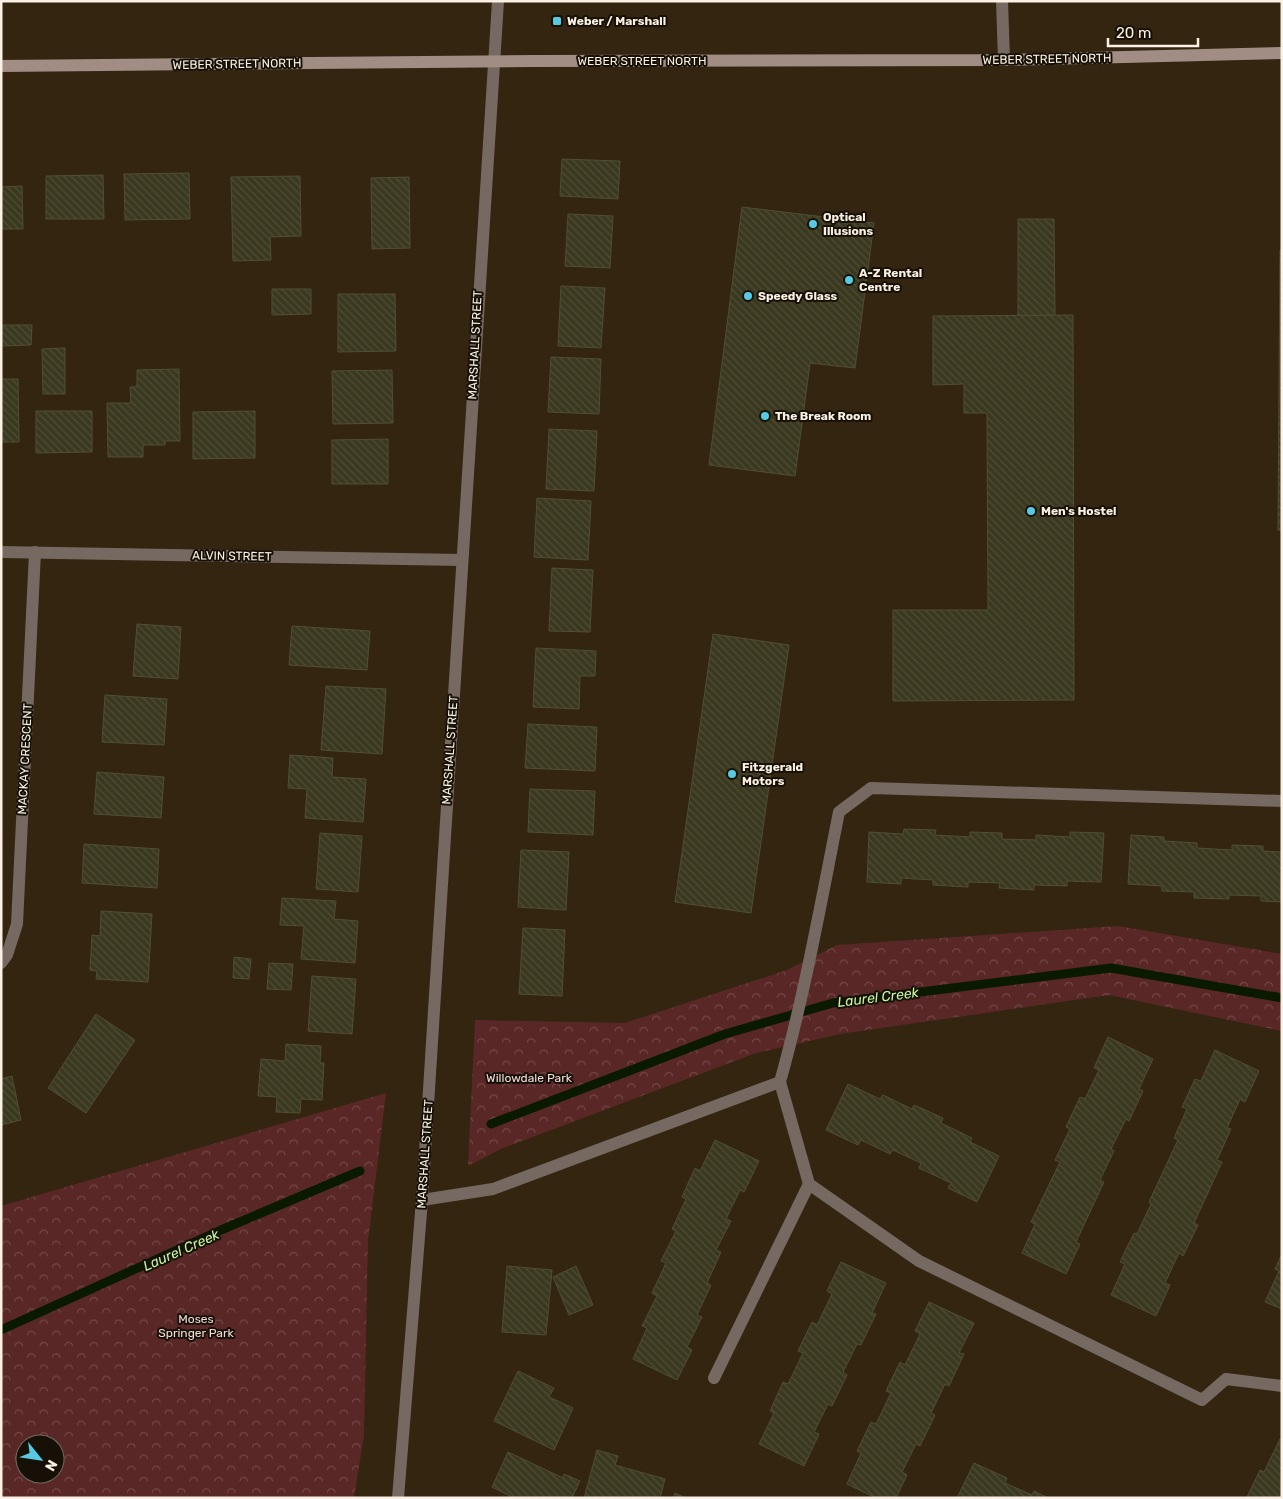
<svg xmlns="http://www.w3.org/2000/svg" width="1283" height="1499" font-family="Rubik,sans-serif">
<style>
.park{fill:url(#park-crowns);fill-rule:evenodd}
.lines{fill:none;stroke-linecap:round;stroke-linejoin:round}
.stream{stroke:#0a1a00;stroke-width:9}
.building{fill:url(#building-back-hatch);stroke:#504e34}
.service{stroke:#756962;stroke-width:12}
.minor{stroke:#756962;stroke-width:12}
.secondary{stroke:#a18d83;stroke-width:12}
.poi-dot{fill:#58c9e3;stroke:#161006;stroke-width:2}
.labels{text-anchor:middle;stroke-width:4;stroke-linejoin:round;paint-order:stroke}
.poi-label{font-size:12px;font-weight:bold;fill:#faf1e4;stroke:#161006;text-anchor:start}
.street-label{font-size:12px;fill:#faf1e4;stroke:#161006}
.park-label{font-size:12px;fill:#f2dbda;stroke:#161006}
.water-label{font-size:14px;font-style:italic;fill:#c3f69e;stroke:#161006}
</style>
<defs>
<pattern id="park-crowns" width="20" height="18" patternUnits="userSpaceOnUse" patternTransform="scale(1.25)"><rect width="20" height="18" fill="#5a2727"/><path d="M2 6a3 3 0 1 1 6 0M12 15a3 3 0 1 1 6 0" fill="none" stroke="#734746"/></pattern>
<pattern id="building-back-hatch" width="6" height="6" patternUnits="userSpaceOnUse" patternTransform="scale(1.25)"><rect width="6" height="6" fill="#3a381f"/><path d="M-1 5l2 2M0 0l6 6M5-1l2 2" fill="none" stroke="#4e4c35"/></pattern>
</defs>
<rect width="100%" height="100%" fill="#33250f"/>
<!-- park -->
<g class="park">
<path d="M 1118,926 L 1282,954 L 1282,1031 L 1109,995 L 840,1034 L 756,1053 L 501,1149 L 468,1166 L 475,1020 L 625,1023 L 787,970 L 837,945 Z"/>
<path d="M 386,1093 L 368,1241 L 364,1435 L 354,1498 L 1,1498 L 1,1206 ZM 25,1444 L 55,1444 L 55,1474 L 25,1474 Z"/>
</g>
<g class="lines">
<!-- stream -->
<g class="stream">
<path d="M 491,1124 L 725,1034 L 833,1003 L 1111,968 L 1282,998"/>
<path d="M 1,1330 L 221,1230 L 360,1171"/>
</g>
</g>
<!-- building -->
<g class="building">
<path d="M 562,159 L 620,161 L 618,199 L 560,196 Z"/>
<path d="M 189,173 L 190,219 L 125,220 L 124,174 Z"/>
<path d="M 103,175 L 104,219 L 46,219 L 46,176 Z"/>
<path d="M 300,176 L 301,236 L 270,237 L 271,260 L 233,261 L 231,177 Z"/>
<path d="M 409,177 L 410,248 L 372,249 L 371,178 Z"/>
<path d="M 22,186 L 23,229 L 1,229 L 1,187 Z"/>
<path d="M 742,207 L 874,223 L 855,368 L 810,363 L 795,476 L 709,465 Z"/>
<path d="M 568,214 L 613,216 L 610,268 L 565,266 Z"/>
<path d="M 1018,219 L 1054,219 L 1055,315 L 1018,316 Z"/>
<path d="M 1280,250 L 1282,250 L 1282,530 L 1278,530 Z"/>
<path d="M 561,286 L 605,288 L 601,348 L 558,346 Z"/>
<path d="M 272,289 L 311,289 L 311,314 L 272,315 Z"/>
<path d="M 338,294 L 395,294 L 396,351 L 338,352 Z"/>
<path d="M 1073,315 L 1074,700 L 893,701 L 893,610 L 988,610 L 987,413 L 964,413 L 964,384 L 933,385 L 933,316 Z"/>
<path d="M 1,325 L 32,325 L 31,345 L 1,346 Z"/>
<path d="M 65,348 L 65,394 L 43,394 L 42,349 Z"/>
<path d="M 551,357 L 601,359 L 599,414 L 548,412 Z"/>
<path d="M 179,369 L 180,441 L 165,441 L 165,445 L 143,445 L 143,457 L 108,457 L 107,403 L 131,403 L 130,387 L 137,387 L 137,370 Z"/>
<path d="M 392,370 L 393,423 L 333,424 L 332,371 Z"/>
<path d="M 1,379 L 18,379 L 19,442 L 1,442 Z"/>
<path d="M 36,411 L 92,411 L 92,452 L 36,453 Z"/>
<path d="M 255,411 L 255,458 L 193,459 L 193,412 Z"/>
<path d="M 549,429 L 597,431 L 594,491 L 546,489 Z"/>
<path d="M 388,439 L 388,484 L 332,484 L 332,440 Z"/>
<path d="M 537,498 L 591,501 L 588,560 L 534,557 Z"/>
<path d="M 552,568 L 593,570 L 590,632 L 549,631 Z"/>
<path d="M 137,624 L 181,627 L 178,679 L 133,676 Z"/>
<path d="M 292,626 L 370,631 L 367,670 L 289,665 Z"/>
<path d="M 713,634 L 789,645 L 751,913 L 675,902 Z"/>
<path d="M 536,648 L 596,651 L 595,676 L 580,676 L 579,709 L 533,707 Z"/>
<path d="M 326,686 L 386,689 L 382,754 L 321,750 Z"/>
<path d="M 105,695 L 167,699 L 164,745 L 102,742 Z"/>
<path d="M 528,724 L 597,727 L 595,771 L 525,768 Z"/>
<path d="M 290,755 L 333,758 L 332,777 L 366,779 L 363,822 L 305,818 L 307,789 L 288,788 Z"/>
<path d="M 97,772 L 164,777 L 161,818 L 94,814 Z"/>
<path d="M 530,789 L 595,791 L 593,835 L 528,832 Z"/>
<path d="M 904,829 L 936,830 L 935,835 L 970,837 L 970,832 L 1002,833 L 1002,839 L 1036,840 L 1036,835 L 1070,837 L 1070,832 L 1104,833 L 1101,882 L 1067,881 L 1067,886 L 1034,885 L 1034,890 L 999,888 L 1000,883 L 968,882 L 968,887 L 933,885 L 933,880 L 901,878 L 901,884 L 867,882 L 869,832 L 903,834 Z"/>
<path d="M 320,833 L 362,836 L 358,892 L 316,889 Z"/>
<path d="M 1131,835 L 1164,837 L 1164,841 L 1197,843 L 1197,848 L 1232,850 L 1232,845 L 1263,846 L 1263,851 L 1282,852 L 1282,902 L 1261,901 L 1261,896 L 1229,895 L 1229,899 L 1194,898 L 1194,892 L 1162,891 L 1162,886 L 1128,884 Z"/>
<path d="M 84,844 L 159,849 L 157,888 L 82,883 Z"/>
<path d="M 521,850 L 569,852 L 566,910 L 518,907 Z"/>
<path d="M 282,898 L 336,901 L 334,919 L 358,921 L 355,963 L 301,959 L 304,926 L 280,925 Z"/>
<path d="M 101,911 L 152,914 L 148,982 L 96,979 L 97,971 L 90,970 L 92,935 L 100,936 Z"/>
<path d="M 523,928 L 565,930 L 562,996 L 519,994 Z"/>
<path d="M 234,957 L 251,959 L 249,979 L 233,978 Z"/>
<path d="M 269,963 L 293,964 L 291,990 L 267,989 Z"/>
<path d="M 312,976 L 356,979 L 352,1034 L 308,1031 Z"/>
<path d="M 96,1014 L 135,1040 L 86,1113 L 48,1088 Z"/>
<path d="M 1108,1037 L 1153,1059 L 1139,1089 L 1143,1091 L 1129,1121 L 1126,1119 L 1111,1149 L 1114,1151 L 1100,1180 L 1104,1182 L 1076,1242 L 1080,1244 L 1066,1274 L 1022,1253 L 1035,1224 L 1031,1222 L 1060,1162 L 1055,1160 L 1070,1129 L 1066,1127 L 1080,1097 L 1085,1099 L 1099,1070 L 1094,1068 Z"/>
<path d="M 286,1044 L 321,1046 L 320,1063 L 324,1063 L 322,1100 L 301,1099 L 300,1113 L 276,1112 L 277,1097 L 258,1096 L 261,1059 L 285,1061 Z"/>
<path d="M 1215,1050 L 1259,1071 L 1245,1102 L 1240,1099 L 1227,1128 L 1231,1129 L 1217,1160 L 1222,1162 L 1194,1223 L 1198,1225 L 1183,1256 L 1179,1253 L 1165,1283 L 1170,1285 L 1156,1316 L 1111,1295 L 1125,1264 L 1120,1262 L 1134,1233 L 1137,1234 L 1151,1204 L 1149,1202 L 1178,1140 L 1174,1138 L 1187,1109 L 1182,1107 L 1195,1079 L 1201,1081 Z"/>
<path d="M 12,1076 L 21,1120 L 1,1125 L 1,1079 Z"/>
<path d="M 848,1084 L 880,1099 L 883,1095 L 912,1109 L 914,1105 L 943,1118 L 941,1123 L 972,1138 L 970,1142 L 999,1156 L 977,1202 L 948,1188 L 951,1183 L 919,1168 L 921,1163 L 893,1150 L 890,1154 L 861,1140 L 858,1145 L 826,1130 Z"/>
<path d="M 715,1140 L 759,1161 L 744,1192 L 740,1190 L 726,1219 L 731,1221 L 716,1250 L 721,1252 L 707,1283 L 711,1285 L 697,1315 L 702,1317 L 687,1347 L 692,1350 L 677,1380 L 633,1359 L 647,1328 L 642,1326 L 657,1296 L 652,1293 L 666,1263 L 661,1261 L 676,1231 L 672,1229 L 686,1199 L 682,1197 L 695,1168 L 700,1171 Z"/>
<path d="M 1282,1254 L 1282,1309 L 1265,1302 L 1279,1271 L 1275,1269 Z"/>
<path d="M 841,1262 L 886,1283 L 872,1313 L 876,1314 L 861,1345 L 857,1344 L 843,1372 L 847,1375 L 832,1406 L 828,1404 L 814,1432 L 819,1434 L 804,1466 L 759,1444 L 774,1413 L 770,1411 L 783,1382 L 788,1384 L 803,1353 L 798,1351 L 812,1322 L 817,1325 L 832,1294 L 827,1291 Z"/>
<path d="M 507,1266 L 552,1270 L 546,1335 L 502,1332 Z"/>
<path d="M 576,1266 L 593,1305 L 569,1315 L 553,1277 Z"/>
<path d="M 929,1302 L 974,1323 L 959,1353 L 964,1354 L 949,1386 L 945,1384 L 931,1413 L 935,1415 L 920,1446 L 916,1444 L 902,1472 L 907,1475 L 896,1498 L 876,1498 L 847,1484 L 861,1453 L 857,1451 L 871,1422 L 876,1424 L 891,1393 L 886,1391 L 900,1362 L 905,1365 L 920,1334 L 915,1331 Z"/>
<path d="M 518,1371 L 554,1388 L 549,1397 L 573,1408 L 554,1450 L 494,1421 Z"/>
<path d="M 1280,1439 L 1282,1440 L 1282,1498 L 1247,1497 L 1260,1470 L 1264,1472 Z"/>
<path d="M 597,1450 L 618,1456 L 615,1465 L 665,1479 L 660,1498 L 584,1498 Z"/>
<path d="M 508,1452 L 563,1478 L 564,1474 L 580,1481 L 572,1498 L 514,1498 L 492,1487 Z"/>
<path d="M 974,1463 L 1007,1478 L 1005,1483 L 1032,1495 L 1034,1491 L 1048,1498 L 957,1498 Z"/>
<path d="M 675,1493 L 686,1498 L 673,1498 Z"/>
</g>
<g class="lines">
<!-- service -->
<g class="service">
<path d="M 780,1082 L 809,1184 L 919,1261 L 1202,1400 L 1226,1379 L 1282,1386"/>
<path d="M 422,1200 L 493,1189 L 780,1082 C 805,993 821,902 839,812 L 871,788 L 1282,801"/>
<path d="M 714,1378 L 809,1184"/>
</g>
<!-- minor -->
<g class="minor">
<path d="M 1002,1 L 1004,60"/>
<path d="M 1,552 L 462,560"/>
<path d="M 1,963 L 7,955 L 17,924 L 35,552"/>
<path d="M 398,1498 L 422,1200 L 498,1"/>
</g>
<!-- secondary -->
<path class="secondary" d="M 1,66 L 533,61 L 1004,60 L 1282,53"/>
</g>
<!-- markers -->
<g class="poi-dot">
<rect x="552" y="16" width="10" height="10" rx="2.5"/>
<circle cx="813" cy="224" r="5"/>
<circle cx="849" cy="280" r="5"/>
<circle cx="748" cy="296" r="5"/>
<circle cx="765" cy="416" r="5"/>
<circle cx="1031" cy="511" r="5"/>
<circle cx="732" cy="774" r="5"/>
</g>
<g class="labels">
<!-- poi labels -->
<g class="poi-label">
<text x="567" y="25">Weber / Marshall</text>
<text x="823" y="221">Optical<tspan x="823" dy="14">Illusions</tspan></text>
<text x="859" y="277">A-Z Rental<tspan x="859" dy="14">Centre</tspan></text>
<text x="758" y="300">Speedy Glass</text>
<text x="775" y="420">The Break Room</text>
<text x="1041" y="515">Men's Hostel</text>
<text x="742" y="771">Fitzgerald<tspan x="742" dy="14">Motors</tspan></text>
</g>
<!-- street labels -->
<g class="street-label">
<text transform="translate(1047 59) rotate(-1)" y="4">WEBER STREET NORTH</text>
<text x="642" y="65">WEBER STREET NORTH</text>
<text transform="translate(237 64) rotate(-1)" y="4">WEBER STREET NORTH</text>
<text transform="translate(475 345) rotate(-87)" y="4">MARSHALL STREET</text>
<text transform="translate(232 556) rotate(1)" y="4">ALVIN STREET</text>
<text transform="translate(450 750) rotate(-86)" y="4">MARSHALL STREET</text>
<text transform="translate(25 759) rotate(-87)" y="4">MACKAY CRESCENT</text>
<text transform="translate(425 1154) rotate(-86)" y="4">MARSHALL STREET</text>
</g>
<!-- park labels -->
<g class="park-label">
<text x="529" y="1082">Willowdale Park</text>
<text x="196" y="1323">Moses<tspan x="196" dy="14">Springer Park</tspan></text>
</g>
<!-- water labels -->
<g class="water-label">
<text transform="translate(878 997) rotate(-7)" y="5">Laurel Creek</text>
<text transform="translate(181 1250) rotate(-24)" y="5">Laurel Creek</text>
</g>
</g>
<!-- border -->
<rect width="1283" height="1499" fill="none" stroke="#faf1e4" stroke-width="5"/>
<!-- north arrow -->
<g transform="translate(40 1459) rotate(120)"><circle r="24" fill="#161006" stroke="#716a5f"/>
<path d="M0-4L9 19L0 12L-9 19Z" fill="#58c9e3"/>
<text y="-8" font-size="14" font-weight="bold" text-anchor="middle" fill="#faf1e4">N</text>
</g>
<!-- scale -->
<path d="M1108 38v8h90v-8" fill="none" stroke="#faf1e4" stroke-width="2.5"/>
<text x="1116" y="38" font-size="15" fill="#faf1e4" stroke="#161006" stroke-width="4" paint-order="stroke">20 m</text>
</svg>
